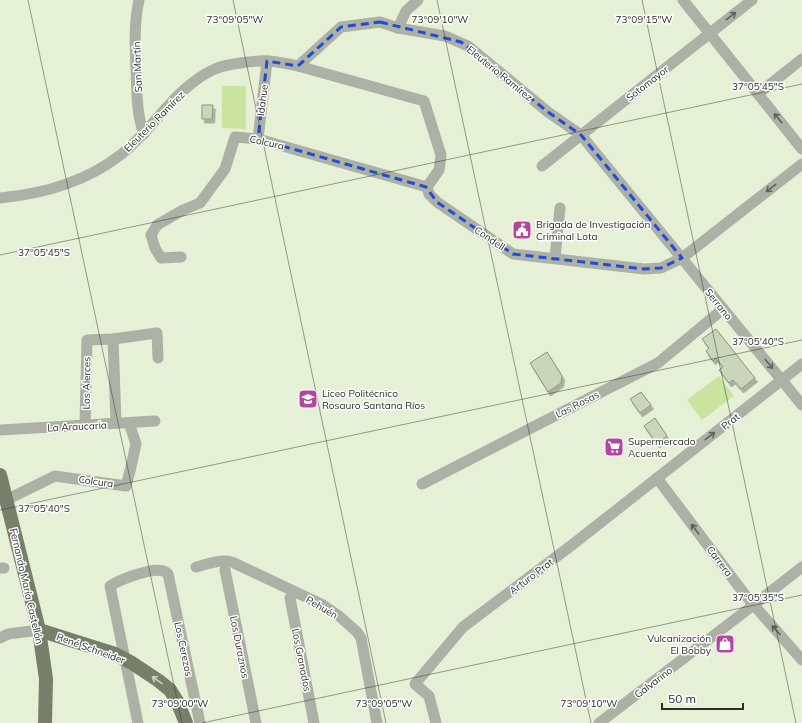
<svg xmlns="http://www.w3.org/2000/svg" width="802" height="723" font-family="Mulish,sans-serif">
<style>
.green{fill:#cae4a0}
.building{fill:#cad5ba;stroke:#8a937b;filter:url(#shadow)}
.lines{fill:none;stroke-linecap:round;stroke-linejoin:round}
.minor{stroke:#acb0a5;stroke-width:11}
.major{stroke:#777f6b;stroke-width:14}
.oneway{stroke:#5e6258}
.oneway2{stroke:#cfd2cb}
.marked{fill:none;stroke:#1d4ed8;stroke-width:3;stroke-dasharray:8 5;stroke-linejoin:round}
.ticks{fill:none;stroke:#2a2e24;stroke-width:1;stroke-opacity:0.45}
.labels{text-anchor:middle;stroke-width:3;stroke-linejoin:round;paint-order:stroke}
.street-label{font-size:10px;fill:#2a2e24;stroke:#fff}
.poi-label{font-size:10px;fill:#2a2e24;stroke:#fff;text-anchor:start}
.ticks-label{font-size:10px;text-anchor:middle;fill:#2a2e24;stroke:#fff;stroke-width:3;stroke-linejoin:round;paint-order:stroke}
</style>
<defs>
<filter id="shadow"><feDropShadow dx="2.5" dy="4" stdDeviation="0" flood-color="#0004"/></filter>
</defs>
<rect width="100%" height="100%" fill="#e6f0d6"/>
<!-- green -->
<g class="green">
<path d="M 222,86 L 246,86 L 246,129 L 222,128 Z"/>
<path d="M 719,376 L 734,396 L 702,420 L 687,400 Z"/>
</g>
<!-- building -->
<g class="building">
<path d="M 202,105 L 213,105 L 212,119 L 202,119 Z"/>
<path d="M 716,329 L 755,378 L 741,389 L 733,380 L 729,383 L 719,370 L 723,367 L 716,358 L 713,361 L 706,351 L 709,348 L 702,339 Z"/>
<path d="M 547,352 L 562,376 L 561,383 L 548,392 L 530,363 Z"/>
<path d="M 641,392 L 651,405 L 640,413 L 630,399 Z"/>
<path d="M 655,418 L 667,436 L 657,444 L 644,426 Z"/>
</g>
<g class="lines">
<!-- minor -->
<g class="minor">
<path d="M 139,0 C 134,22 135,46 136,69 C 137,90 136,113 144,134"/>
<path d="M 683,0 L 802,149"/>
<path d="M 398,28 L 406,11 L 418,0"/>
<path d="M 298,66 L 424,101 L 441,155 L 439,170 L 427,187 L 429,194 L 437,202 L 513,254 L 644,269 L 661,268 L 682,258 L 802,164"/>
<path d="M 758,94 L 802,59"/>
<path d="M 258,139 L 267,61"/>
<path d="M 542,166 L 752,0"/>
<path d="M 0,198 C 42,194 85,182 119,156 C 138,142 153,122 170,104 C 180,92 200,75 215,69 C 226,64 257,60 269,61 C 279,62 289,64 298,66 L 341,27 L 380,22 L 398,28 L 445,36 L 468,46 L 548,112 L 581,135 L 802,405"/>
<path d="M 181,257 L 161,258 L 155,248 L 151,235 L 157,225 L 183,210 L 200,203 L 225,169 L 235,137 L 258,139 L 427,187"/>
<path d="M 555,258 L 560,208"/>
<path d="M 113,339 L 116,423"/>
<path d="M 85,425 L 87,340 L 113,339 L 157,333 L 158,358"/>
<path d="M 0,430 L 155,421"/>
<path d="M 657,478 L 746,596 L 802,660"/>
<path d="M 422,484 L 658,363 L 723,309"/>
<path d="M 6,500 L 55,476 L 126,486 L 130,471 L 136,444 L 129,423"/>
<path d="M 196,567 C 208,564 220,559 232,562 L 323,605 L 339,616 L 357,632 L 361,638 L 377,723"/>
<path d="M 0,568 L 4,568"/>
<path d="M 225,570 L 256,723"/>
<path d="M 290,598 L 314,723"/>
<path d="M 0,638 L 8,634 L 39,630"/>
<path d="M 138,723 L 110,586 C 119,580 152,567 163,571 C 165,571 167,573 168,574 L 200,723"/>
<path d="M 436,723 L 429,696 L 415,684 L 463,627 L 572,545 L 802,364"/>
<path d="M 599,723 L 747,610 L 802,567"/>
</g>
<!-- major -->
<g class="major">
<path d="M 0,475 L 39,630 L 46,679 L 45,723"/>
<path d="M 39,630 L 115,654 L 132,663 L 159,681 L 170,690 L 177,701 L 186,723"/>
</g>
</g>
<!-- one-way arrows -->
<defs><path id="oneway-shaft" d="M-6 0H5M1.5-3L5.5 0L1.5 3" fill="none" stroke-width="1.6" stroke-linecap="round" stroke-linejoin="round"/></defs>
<g class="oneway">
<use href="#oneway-shaft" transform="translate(731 16) rotate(-38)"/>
<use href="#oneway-shaft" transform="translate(778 118) rotate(-129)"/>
<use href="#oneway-shaft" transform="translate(771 188) rotate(142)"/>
<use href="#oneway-shaft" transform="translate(769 364) rotate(51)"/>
<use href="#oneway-shaft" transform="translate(710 436) rotate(-38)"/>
<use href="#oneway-shaft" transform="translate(695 529) rotate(-127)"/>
<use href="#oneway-shaft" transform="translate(776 630) rotate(-132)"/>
</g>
<use class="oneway2" href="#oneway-shaft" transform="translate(157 680) rotate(-145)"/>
<!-- marked area -->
<path class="marked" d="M 380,22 L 461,42 L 548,112 L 581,135 L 682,258 L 661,268 L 644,269 L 513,254 L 437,202 L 426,187 L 258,139 L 267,61 L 298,66 L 341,27 Z"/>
<!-- ticks -->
<path class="ticks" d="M 28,0 L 182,723M 233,0 L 386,723M 437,0 L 591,723M 642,0 L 796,723M 0,255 L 802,84M 0,510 L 802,340M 202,723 L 802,595"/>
<!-- icons -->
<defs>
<symbol id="civic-square" viewBox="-11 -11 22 22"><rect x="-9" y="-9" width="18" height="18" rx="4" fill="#b545a1" stroke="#fff"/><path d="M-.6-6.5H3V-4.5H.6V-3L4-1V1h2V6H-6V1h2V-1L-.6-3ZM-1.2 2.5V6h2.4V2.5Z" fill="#fff"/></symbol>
<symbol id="school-square" viewBox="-11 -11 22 22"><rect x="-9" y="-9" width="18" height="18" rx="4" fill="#b545a1" stroke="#fff"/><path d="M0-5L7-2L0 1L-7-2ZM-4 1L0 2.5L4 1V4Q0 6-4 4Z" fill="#fff"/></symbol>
<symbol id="supermarket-square" viewBox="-11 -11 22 22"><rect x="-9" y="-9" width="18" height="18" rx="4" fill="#b545a1" stroke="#fff"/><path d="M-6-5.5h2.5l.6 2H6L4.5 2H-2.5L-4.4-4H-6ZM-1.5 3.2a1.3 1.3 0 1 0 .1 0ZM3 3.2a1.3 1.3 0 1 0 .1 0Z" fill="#fff"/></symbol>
<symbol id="shop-square" viewBox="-11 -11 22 22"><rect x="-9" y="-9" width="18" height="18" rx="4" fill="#b545a1" stroke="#fff"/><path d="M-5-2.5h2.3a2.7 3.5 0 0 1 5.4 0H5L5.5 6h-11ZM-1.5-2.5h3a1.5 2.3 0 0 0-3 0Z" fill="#fff"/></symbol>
</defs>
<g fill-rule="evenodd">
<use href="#civic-square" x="511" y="219" width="22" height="22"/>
<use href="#school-square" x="297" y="388" width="22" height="22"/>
<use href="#supermarket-square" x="603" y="436" width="22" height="22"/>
<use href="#shop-square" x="714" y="633" width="22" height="22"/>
</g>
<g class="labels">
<!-- street labels -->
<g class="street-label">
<text transform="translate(137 67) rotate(-92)" y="4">San Martín</text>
<text transform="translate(500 73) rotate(39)" y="4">Eleuterio Ramírez</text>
<text transform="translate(647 83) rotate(-38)" y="4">Sotomayor</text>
<text transform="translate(262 100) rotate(-83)" y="4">Idahue</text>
<text transform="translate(154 121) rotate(-45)" y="4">Eleuterio Ramírez</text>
<text transform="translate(267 142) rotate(13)" y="4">Colcura</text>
<text transform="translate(490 238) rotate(34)" y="4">Condell</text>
<text transform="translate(719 304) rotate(51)" y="4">Serrano</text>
<text transform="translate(86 383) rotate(-89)" y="4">Los Alerces</text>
<text transform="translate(577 404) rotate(-27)" y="4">Las Rosas</text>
<text transform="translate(730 421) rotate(-38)" y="4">Prat</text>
<text transform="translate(77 426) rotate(-3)" y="4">La Araucaria</text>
<text transform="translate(96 481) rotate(8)" y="4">Colcura</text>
<text transform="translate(720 561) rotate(53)" y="4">Carrera</text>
<text transform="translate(531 576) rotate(-37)" y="4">Arturo Prat</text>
<text transform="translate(27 586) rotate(77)" y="4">Fernando María Castellón</text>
<text transform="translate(322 607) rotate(30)" y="4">Pehuén</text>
<text transform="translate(240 647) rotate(79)" y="4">Los Duraznos</text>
<text transform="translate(91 648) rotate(20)" y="4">René Schneider</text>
<text transform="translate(184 649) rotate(78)" y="4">Los Cerezos</text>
<text transform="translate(302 660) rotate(79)" y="4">Los Granados</text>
<text transform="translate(653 682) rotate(-37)" y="4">Galvarino</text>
</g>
<!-- poi labels -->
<g class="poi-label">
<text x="536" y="228">Brigada de Investigación<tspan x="536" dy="12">Criminal Lota</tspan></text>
<text x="322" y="397">Liceo Politécnico<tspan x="322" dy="12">Rosauro Santana Ríos</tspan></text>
<text x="628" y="445">Supermercado<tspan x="628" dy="12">Acuenta</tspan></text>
<text x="711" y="642" text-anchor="end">Vulcanización<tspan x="711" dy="12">El Bobby</tspan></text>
</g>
</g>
<g class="ticks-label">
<text x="235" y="23">73°09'05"W</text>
<text x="440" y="23">73°09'10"W</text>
<text x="644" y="23">73°09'15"W</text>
<text x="758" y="90">37°05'45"S</text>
<text x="44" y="256">37°05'45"S</text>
<text x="758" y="345">37°05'40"S</text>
<text x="44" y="512">37°05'40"S</text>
<text x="758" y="601">37°05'35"S</text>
<text x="180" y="707">73°09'00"W</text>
<text x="384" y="707">73°09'05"W</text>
<text x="589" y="707">73°09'10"W</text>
</g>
<!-- scale -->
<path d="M662 703v6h81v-6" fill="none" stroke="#2a2e24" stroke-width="2"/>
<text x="668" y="703" font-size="12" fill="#2a2e24" stroke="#ffffff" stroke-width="3" paint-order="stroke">50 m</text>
</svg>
